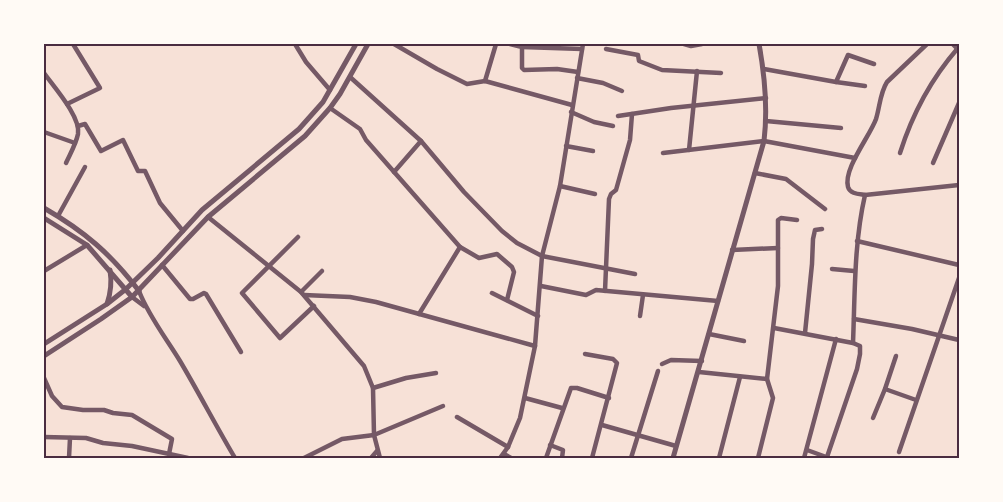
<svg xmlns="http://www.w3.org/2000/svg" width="1003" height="502" font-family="'Sofia Sans Condensed',sans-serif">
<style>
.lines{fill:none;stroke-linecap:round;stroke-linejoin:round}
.minor{stroke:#755966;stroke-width:4.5}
.tertiary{stroke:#755966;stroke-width:5}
.neatline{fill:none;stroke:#4a2c40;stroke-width:2}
</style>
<rect width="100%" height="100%" fill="#f7e1d7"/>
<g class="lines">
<!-- minor -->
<g class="minor">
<path d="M 295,44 L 306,62 L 330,90"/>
<path d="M 394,44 L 437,69 L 467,84 L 485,81 L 572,105"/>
<path d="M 510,44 L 522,47 L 522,68 L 524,70 L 557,69 L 578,72"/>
<path d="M 684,44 L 691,46 L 702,44"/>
<path d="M 927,44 L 887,82 C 880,93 880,106 876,119 C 870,136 843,169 848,187 C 850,194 859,194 865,195 L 959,185"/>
<path d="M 522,47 L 582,49"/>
<path d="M 606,49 L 638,55 L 639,61 L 662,70 L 721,73"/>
<path d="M 764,69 L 836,82 L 848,55 L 874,64"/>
<path d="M 44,73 C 54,87 81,117 78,134 C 76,144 70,154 66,163"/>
<path d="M 350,77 L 421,141 L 464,192 L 502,231 L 517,243 L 542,256 L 635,274"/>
<path d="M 577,78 L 603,83 L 622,91"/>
<path d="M 485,81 L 496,44"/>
<path d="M 836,82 L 865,86"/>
<path d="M 67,104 L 100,88 L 73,44"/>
<path d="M 330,108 L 360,129 L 366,140 L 460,247 L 419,314"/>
<path d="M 571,112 L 594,122 L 613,126"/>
<path d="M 618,116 L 671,108 L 766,98"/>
<path d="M 766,121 L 841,128"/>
<path d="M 78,126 L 85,124 L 101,151 L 123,140 L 138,171 L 145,171 L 160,203 L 183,231"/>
<path d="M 44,132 L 75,143"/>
<path d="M 566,146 L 593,151"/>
<path d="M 689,150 L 697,71"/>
<path d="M 663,153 L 764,141 L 855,158"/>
<path d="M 900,153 C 912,115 931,79 958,48"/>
<path d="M 933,163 L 959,103"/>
<path d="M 394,172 L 421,141"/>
<path d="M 755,173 L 786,179 L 825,209"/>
<path d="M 560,186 L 595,194"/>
<path d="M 58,216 L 85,167"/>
<path d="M 208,217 L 301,292 L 364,366 L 373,388 L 374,435 L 380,458"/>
<path d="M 298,237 L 242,293 L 280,338 L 314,306"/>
<path d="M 857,241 L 959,265"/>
<path d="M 460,247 L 479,258 L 497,254 L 512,267 L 514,272 L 507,300"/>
<path d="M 732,250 L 778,248"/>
<path d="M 162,265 L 190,299 L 193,299 L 204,293 L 206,294 L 241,352"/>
<path d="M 832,269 L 854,271"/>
<path d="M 44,271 L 87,245"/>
<path d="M 541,286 L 586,295 L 596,290 L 718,301"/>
<path d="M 139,291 C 148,315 166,338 180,361 C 199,393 216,426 235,458"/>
<path d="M 605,291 L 609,199 L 611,194 L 616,190 L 630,140 L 632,114"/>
<path d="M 301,292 L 322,271"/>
<path d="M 492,293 L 538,316"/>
<path d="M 304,295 L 350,297 L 376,302 L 535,346"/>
<path d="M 132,297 L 144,306"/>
<path d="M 640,316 L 643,295"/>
<path d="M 854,319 L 912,329 L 959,340"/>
<path d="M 774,328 L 853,343 L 860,346 L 860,354 L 857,369 L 827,457"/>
<path d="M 805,333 L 812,264 L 813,239 L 815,230 L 822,229"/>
<path d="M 709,334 L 744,341"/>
<path d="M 853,343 C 855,293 854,243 865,195"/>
<path d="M 585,354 L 613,359 L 617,363 L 592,458"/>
<path d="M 662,364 L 671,360 L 702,361"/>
<path d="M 699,372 L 767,379"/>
<path d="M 44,378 L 52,396 L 62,407 L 83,410 L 104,410 L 113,413 L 132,415 L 172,439 L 169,454"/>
<path d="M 373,388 L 406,378 L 436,373"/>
<path d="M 885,389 L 916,400"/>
<path d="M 525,398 L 562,408"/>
<path d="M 457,417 L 508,447"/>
<path d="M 873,418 L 885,389 L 896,356"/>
<path d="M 602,425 L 676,446"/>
<path d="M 44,437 L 86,438 L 103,443 L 132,446 L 188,458"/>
<path d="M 550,445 L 563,450 L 562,458"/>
<path d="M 807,450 L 829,458"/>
<path d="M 899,452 L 959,278"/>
<path d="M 504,454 L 511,458"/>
<path d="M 69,458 L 70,438"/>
<path d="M 304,458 L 342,439 L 374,435 L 443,406"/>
<path d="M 371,458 L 377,451"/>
<path d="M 500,458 L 508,447 L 520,418 L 535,346 L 542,256 L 560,186 L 583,44"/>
<path d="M 546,458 L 571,388 L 577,388 L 609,398"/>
<path d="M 631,458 L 658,371"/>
<path d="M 719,458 L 740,377"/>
<path d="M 758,458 L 773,398 L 767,379 L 778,286 L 778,220 L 781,218 L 797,220"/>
<path d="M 804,458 L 836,339"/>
</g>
<!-- tertiary -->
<g class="tertiary">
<path d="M 953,44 L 959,50"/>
<path d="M 44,208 C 84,231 111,254 139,291"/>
<path d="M 44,218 L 87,245 L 132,297"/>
<path d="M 107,304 C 111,292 112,282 110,270"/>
<path d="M 44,344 L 107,304 L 126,289 L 158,258 L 202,210 L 299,129 L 323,102 L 356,44"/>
<path d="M 44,356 L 101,319 L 132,297 L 208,217 L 305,136 L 330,108 L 340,94 L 368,44"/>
<path d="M 673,458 L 764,141 C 768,108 765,77 759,44"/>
</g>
</g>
<!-- border -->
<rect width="1003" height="502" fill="none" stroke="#fffaf5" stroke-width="90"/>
<rect x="45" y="45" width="913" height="412" class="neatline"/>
</svg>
